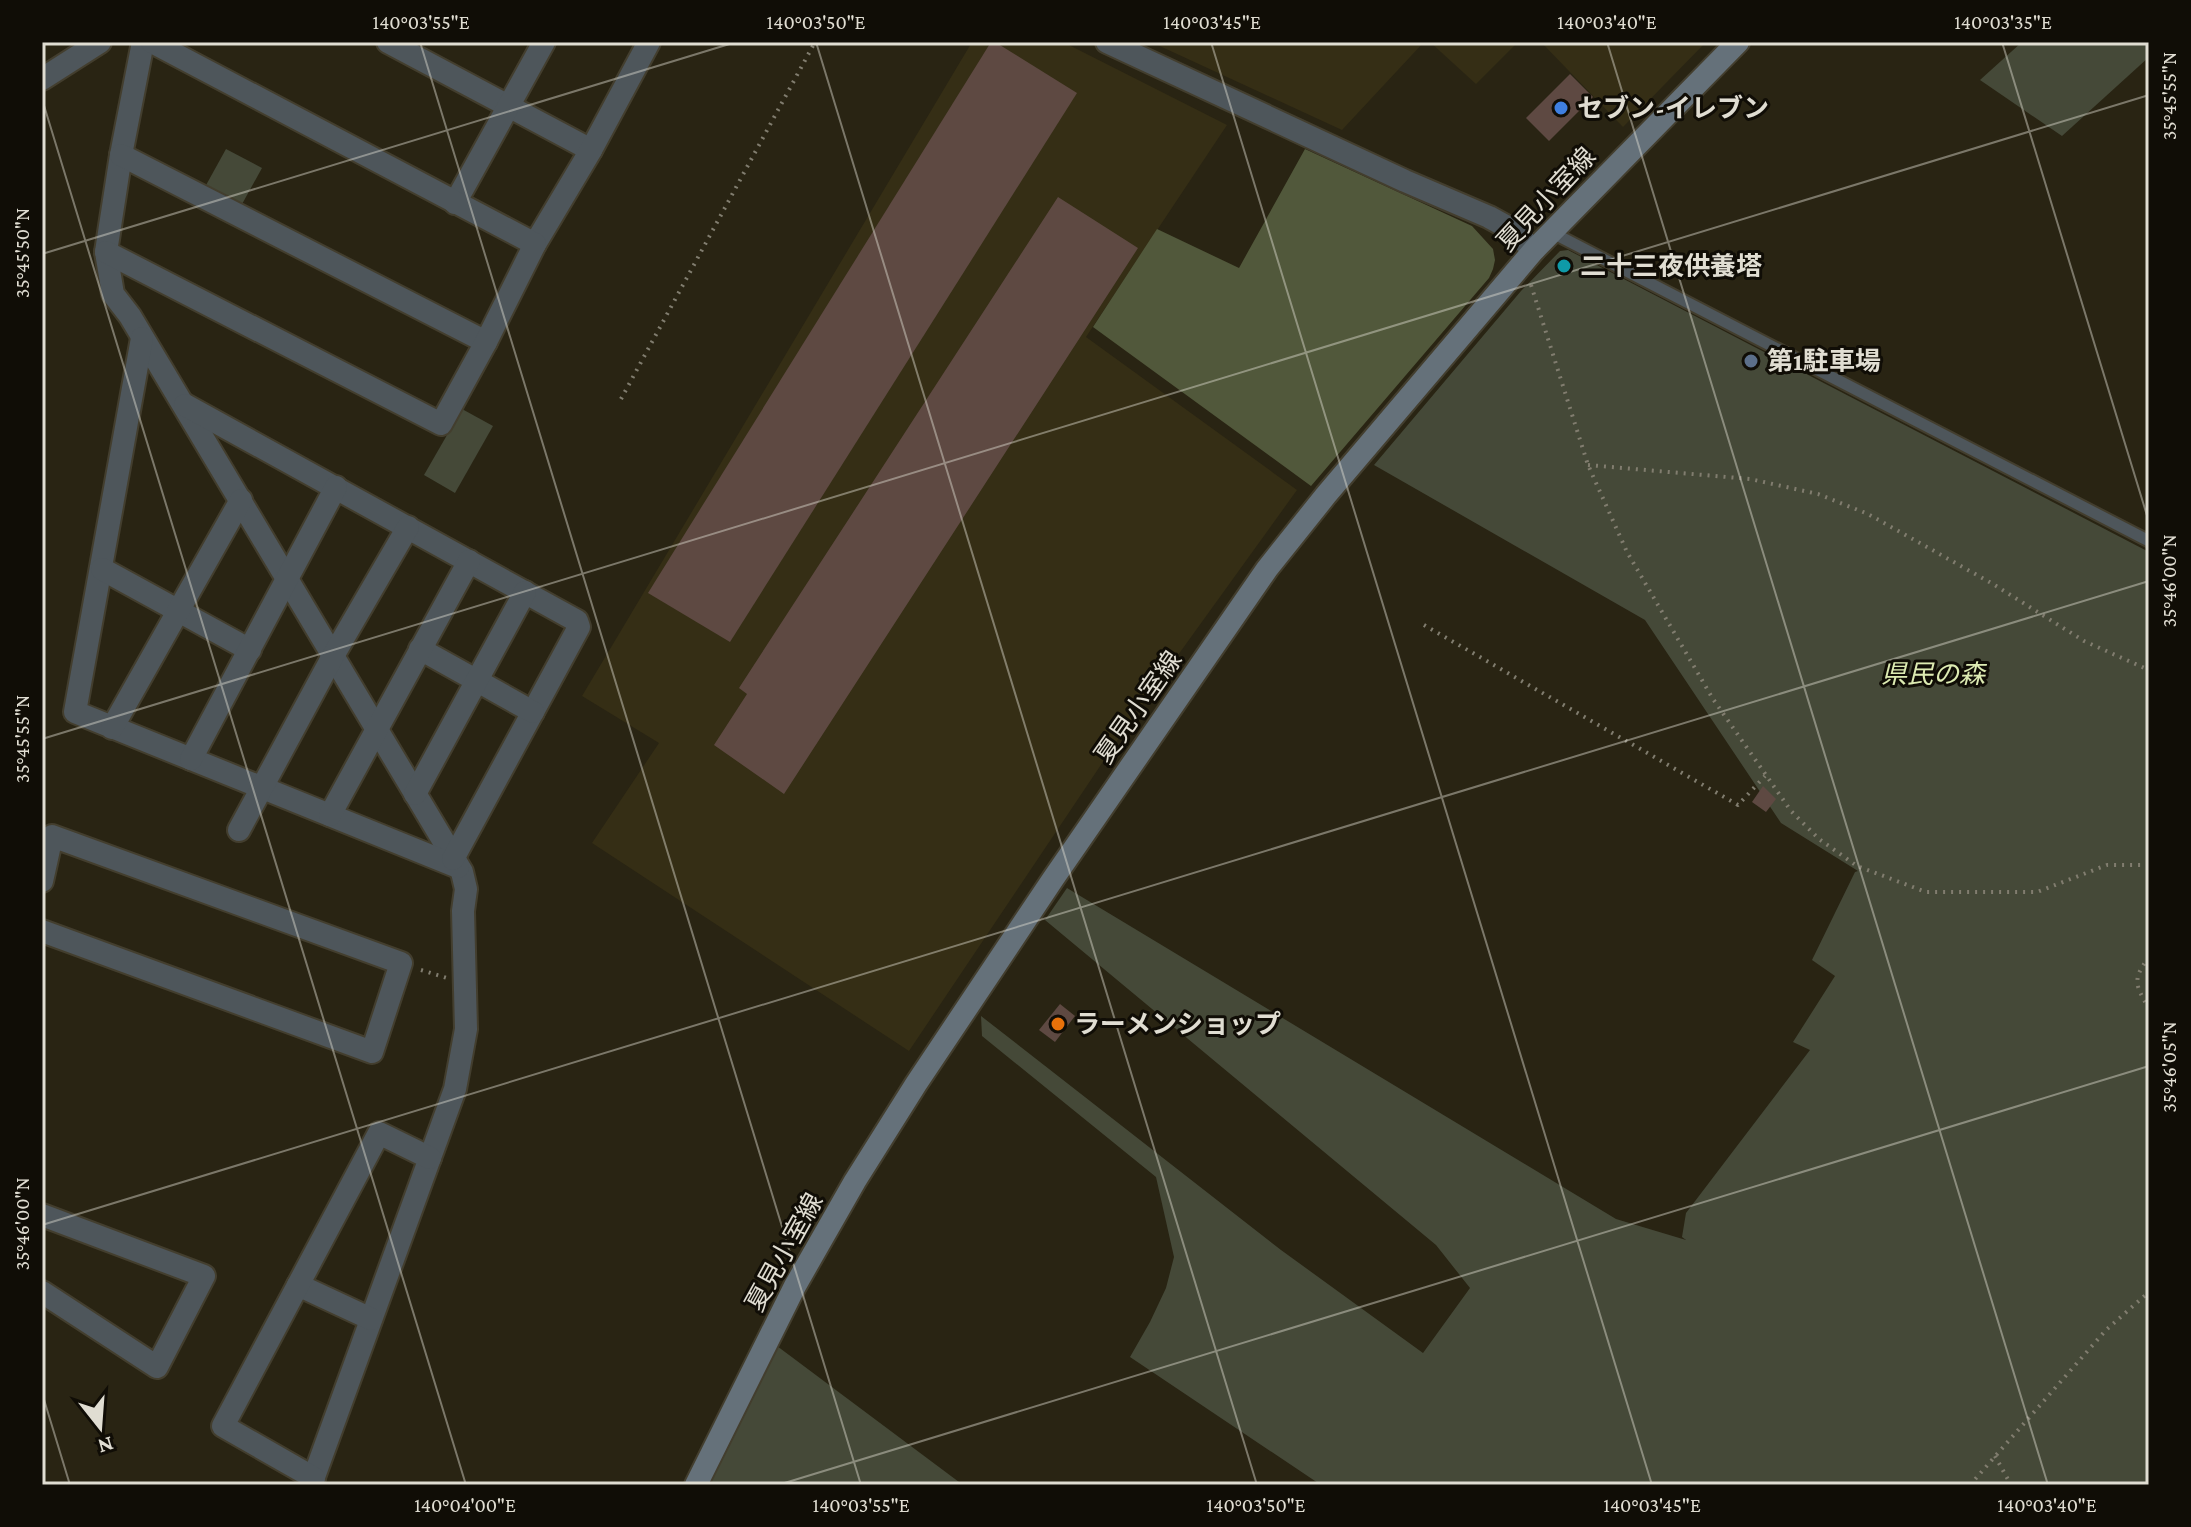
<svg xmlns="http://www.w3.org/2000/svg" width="2191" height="1527" font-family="'Crimson Pro','Noto Sans JP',serif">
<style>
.built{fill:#352e15}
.green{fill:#454938}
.forest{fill:#51583b}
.building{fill:#5e4942}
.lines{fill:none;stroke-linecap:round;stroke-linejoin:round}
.service-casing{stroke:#433e2e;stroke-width:15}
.minor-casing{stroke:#433e2e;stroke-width:26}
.tertiary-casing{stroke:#433e2e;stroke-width:26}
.secondary-casing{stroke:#433e2e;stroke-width:26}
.path{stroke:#817d6f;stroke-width:4;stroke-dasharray:2 6;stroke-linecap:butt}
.service{stroke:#4e565b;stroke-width:11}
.minor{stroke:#4e565b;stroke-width:22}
.tertiary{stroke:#4e565b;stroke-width:22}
.secondary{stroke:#65717a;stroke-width:22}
.ticks{fill:none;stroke:#e0ddd2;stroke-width:2;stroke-opacity:0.45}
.shop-dot{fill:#3f7fe0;stroke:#100d06;stroke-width:3}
.culture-dot{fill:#0f9aa8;stroke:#100d06;stroke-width:3}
.service-dot{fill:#5c6f8a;stroke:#100d06;stroke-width:3}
.food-dot{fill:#e8710a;stroke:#100d06;stroke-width:3}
.labels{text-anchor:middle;stroke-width:6;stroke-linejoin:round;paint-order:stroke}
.poi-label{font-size:26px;font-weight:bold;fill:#e0ddd2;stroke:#100d06;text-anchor:start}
.street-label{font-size:26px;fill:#e0ddd2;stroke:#100d06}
.park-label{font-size:26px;font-style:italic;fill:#ddebb2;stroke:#100d06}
.neatline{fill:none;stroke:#e0ddd2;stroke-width:3}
.ticks-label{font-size:20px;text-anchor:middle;fill:#e0ddd2}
</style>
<rect width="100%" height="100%" fill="#292413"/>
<!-- built -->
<g class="built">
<path d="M 972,42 L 1063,42 L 1227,125 L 1086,337 L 1297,490 L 1129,723 L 909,1051 L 592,843 L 659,743 L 582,696 Z"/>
<path d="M 1151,42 L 1424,42 L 1342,130 Z"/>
<path d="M 1430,42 L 1518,42 L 1476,84 Z"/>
<path d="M 1541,42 L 1706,42 L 1623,127 Z"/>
</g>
<!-- green -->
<g class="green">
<path d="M 2022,42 L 2149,42 L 2149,57 L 2062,136 L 1980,80 Z"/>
<path d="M 226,149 L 262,168 L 241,206 L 205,187 Z"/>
<path d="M 1568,250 L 2149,552 L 2149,1485 L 1321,1485 L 1130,1357 L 1150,1322 L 1166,1288 L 1174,1257 L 1156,1177 L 982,1036 L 981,1016 L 1281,1250 L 1423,1353 L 1470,1288 L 1436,1245 L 1045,920 L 1067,888 L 1616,1219 L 1686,1240 L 1682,1237 L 1686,1213 L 1810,1050 L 1793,1042 L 1835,976 L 1812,960 L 1855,872 L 1858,871 L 1781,823 L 1645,620 L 1374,465 L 1521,291 L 1560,251 Z"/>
<path d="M 462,409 L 493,426 L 455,493 L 424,475 Z"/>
<path d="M 777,1346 L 963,1485 L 709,1485 Z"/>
</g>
<!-- forest -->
<path class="forest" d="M 1305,149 L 1472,226 L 1493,249 L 1495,260 L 1493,269 L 1489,278 L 1311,486 L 1093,327 L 1157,229 L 1239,268 Z"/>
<!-- building -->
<g class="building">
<path d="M 991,42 L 995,42 L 1077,93 L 730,642 L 648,593 Z"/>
<path d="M 1570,74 L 1593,97 L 1549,141 L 1526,118 Z"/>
<path d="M 1058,197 L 1138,248 L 784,794 L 714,745 L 747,694 L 739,688 Z"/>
<path d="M 1763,786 L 1776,799 L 1766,812 L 1752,802 Z"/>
<path d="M 1060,1004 L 1075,1016 L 1055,1042 L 1039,1030 Z"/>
</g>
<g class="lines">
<defs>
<path id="service" d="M 1551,232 L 2149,541"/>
<g id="minor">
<path d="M 143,42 L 121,155 L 106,252 L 113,294 L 130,316 L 462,872 L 466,889 L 463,911 L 466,1029 L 455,1089 L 311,1485"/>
<path d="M 388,42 L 591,150"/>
<path d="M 42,79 L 100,42"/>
<path d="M 121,155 L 486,342"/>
<path d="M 455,203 L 544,42"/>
<path d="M 535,244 L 591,150 L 649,42"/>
<path d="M 106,252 L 441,424 L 486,342 L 535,244 L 152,42"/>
<path d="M 142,338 L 75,712 L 458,867"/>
<path d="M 185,405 L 577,621 L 579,627 L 453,859"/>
<path d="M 102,569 L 250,650"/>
<path d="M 420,649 L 533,712"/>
<path d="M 112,728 L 241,500"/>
<path d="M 191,759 L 336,487"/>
<path d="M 415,794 L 525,592"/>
<path d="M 330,815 L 469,561"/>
<path d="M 239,830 L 333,656 L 408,527"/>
<path d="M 42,881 L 52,836 L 401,963 L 372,1052 L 42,931"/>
<path d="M 42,1215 L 204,1276 L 157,1367 L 42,1292"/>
<path d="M 298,1285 L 371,1319"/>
<path d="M 314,1478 L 223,1426 L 379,1133 L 430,1158"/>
</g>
<path id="tertiary" d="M 1107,42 L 1405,181 L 1489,217 L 1509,228 L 1534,250"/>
<path id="secondary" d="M 696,1485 L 795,1286 L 855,1181 L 916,1084 L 1053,879 L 1267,569 L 1326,495 L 1534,250 L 1738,42"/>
</defs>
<!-- service casing -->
<use href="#service" class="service-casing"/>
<!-- minor casing -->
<use href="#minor" class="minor-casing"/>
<!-- tertiary casing -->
<use href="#tertiary" class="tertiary-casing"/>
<!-- secondary casing -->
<use href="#secondary" class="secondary-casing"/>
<!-- path -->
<g class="path">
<path d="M 1531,285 L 1588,465 L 1627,552 L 1713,699 L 1791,811 L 1819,839 L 1857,866 L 1926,892 L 2037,892 L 2107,865 L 2149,865"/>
<path d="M 621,399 L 815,42"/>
<path d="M 1588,465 L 1750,479 L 1818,494 L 1868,514 L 1993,584 L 2084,641 L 2149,670"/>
<path d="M 1424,625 L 1738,805 L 1765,776"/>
<path d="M 2149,957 C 2132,980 2135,984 2149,1009"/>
<path d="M 421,970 L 447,978"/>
<path d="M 1995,1456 L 2011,1485"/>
<path d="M 1970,1485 L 2106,1330 L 2149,1292"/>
</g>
<!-- service -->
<use href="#service" class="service"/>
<!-- minor -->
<use href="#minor" class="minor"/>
<!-- tertiary -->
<use href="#tertiary" class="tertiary"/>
<!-- secondary -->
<use href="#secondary" class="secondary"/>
</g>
<!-- ticks -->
<path class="ticks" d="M 420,42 L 861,1485M 816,42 L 1257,1485M 1211,42 L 1652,1485M 1607,42 L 2048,1485M 2002,42 L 2149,522M 42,99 L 466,1485M 42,254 L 736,42M 42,739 L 2149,95M 42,1225 L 2149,581M 42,1393 L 70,1485M 778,1485 L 2149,1066"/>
<!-- markers -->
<circle class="shop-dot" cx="1561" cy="108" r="8"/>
<circle class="culture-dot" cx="1564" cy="266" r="8"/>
<circle class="service-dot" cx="1751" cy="361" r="8"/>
<circle class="food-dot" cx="1058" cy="1024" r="8"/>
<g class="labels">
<!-- poi labels -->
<g class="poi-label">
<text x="1577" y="117">セブン-イレブン</text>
<text x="1580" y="275">二十三夜供養塔</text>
<text x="1767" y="370">第1駐車場</text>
<text x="1074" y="1033">ラーメンショップ</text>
</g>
<!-- street labels -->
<g class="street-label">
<text transform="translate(1546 199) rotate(-47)" y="9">夏見小室線</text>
<text transform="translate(1138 707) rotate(-55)" y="9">夏見小室線</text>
<text transform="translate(784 1252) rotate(-61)" y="9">夏見小室線</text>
</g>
<!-- park labels -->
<g class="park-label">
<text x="1933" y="683">県民の森</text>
</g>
</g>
<!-- border -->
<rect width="2191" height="1527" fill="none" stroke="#100d06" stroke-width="88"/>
<!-- north arrow -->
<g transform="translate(100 1427) rotate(163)" stroke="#100d06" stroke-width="6" paint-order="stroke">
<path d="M0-6L14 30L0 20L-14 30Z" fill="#e0ddd2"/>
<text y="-12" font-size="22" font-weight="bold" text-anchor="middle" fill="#e0ddd2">N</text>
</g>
<rect x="44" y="44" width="2103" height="1439" class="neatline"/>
<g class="ticks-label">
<text x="421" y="29">140°03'55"E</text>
<text x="816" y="29">140°03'50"E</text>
<text x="1212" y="29">140°03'45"E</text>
<text x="1607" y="29">140°03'40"E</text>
<text x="2003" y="29">140°03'35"E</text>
<text transform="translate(2169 96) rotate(-90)" y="7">35°45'55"N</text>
<text transform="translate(22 253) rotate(-90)" y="7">35°45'50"N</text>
<text transform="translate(2169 581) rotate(-90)" y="7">35°46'00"N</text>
<text transform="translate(22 739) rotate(-90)" y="7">35°45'55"N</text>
<text transform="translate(2169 1067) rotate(-90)" y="7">35°46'05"N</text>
<text transform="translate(22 1224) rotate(-90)" y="7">35°46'00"N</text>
<text x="465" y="1512">140°04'00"E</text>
<text x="861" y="1512">140°03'55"E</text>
<text x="1256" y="1512">140°03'50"E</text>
<text x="1652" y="1512">140°03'45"E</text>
<text x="2047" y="1512">140°03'40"E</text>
</g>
</svg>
